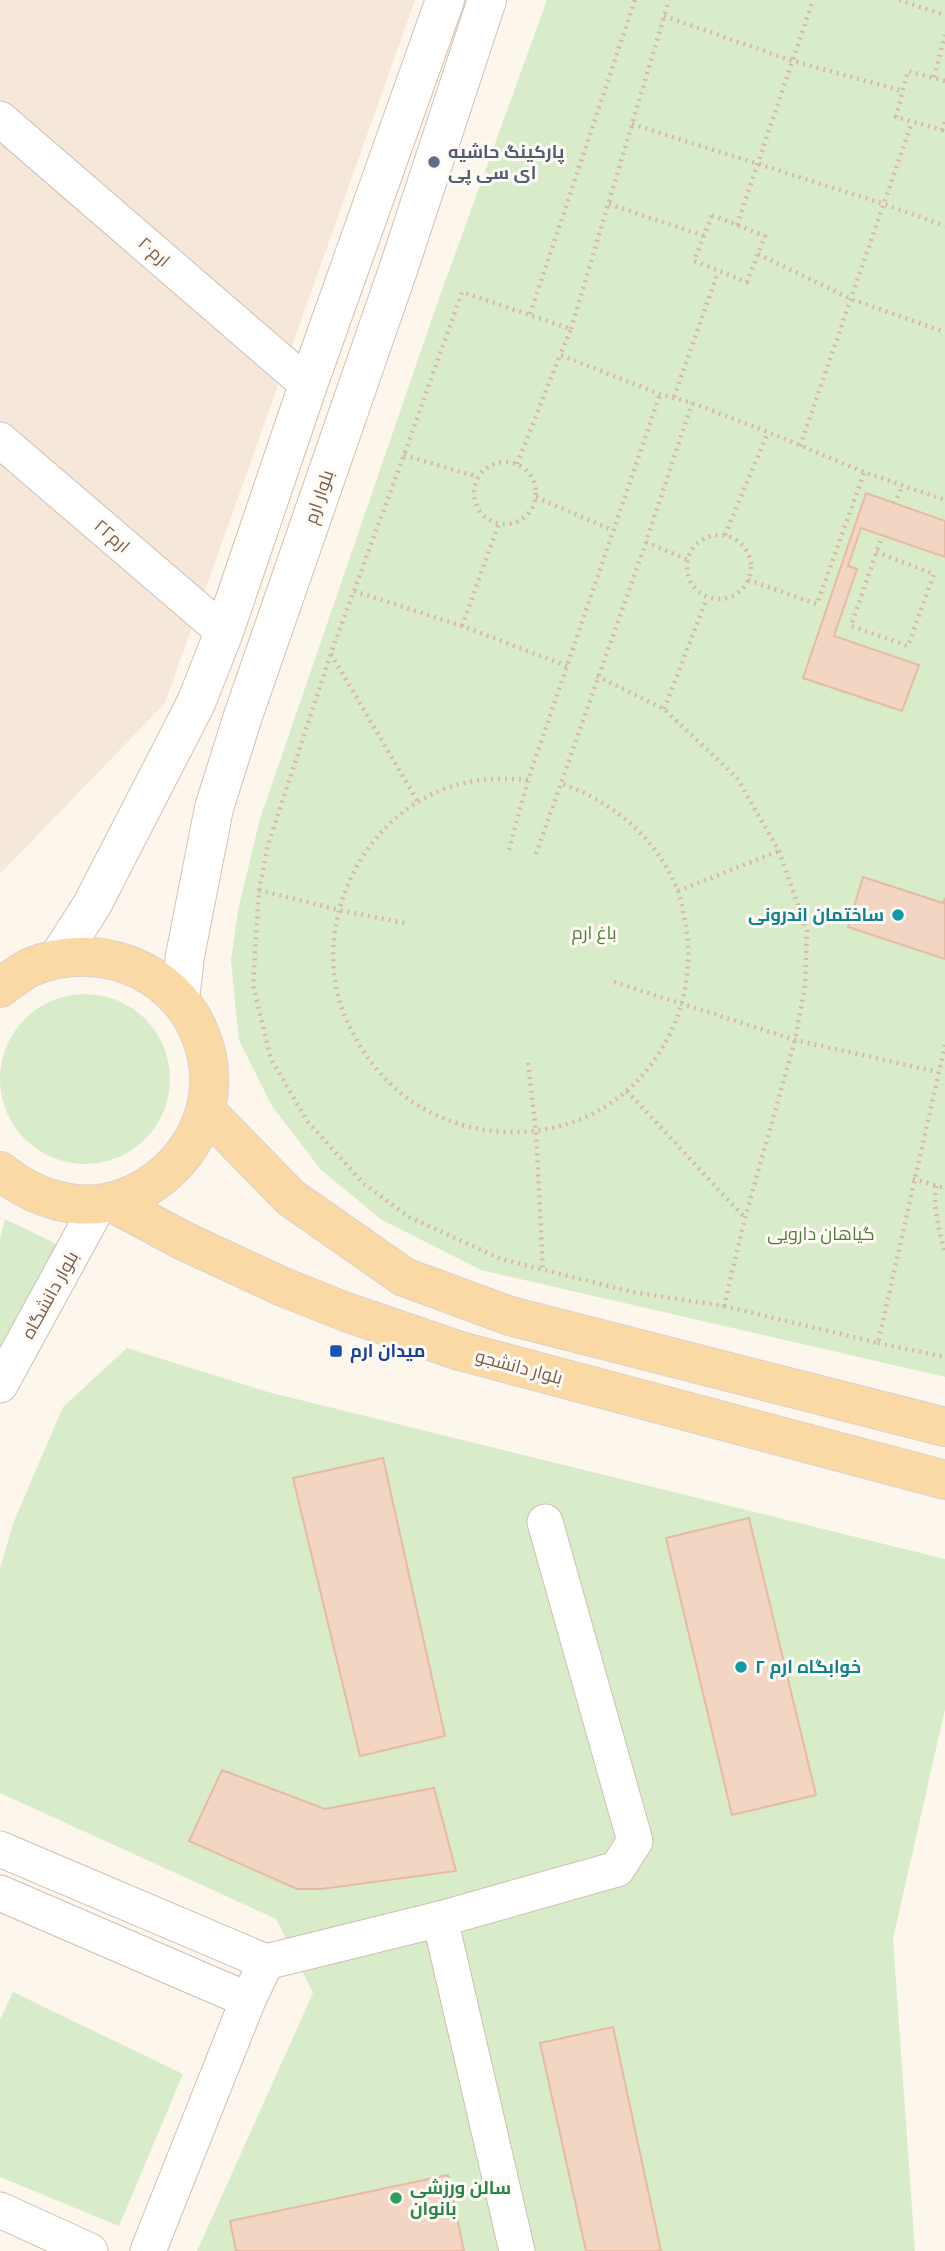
<svg xmlns="http://www.w3.org/2000/svg" width="945" height="2251" font-family="Overpass,Cairo,sans-serif">
<style>
.residential{fill:#f5e8da}
.green{fill:#d8ecc9}
.building{fill:#f3d5c3;stroke:#e6bba3;stroke-width:2}
.lines{fill:none;stroke-linecap:round;stroke-linejoin:round}
.street-casing{stroke:#d1beb0;stroke-width:37}
.secondary-casing{stroke:#d6c0b0;stroke-width:40}
.primary-casing{stroke:#dad1cd;stroke-width:40}
.path{stroke:#d9b8a5;stroke-width:4.5;stroke-dasharray:2 5;stroke-linecap:butt}
.street{stroke:#fff;stroke-width:35}
.secondary{stroke:#fff;stroke-width:38}
.primary{stroke:#fbd9a5;stroke-width:38}
.service-dot{fill:#5c6f8a;stroke:#fffaf3;stroke-width:2.5}
.culture-dot{fill:#0f9aa8;stroke:#fffaf3;stroke-width:2.5}
.transit-dot{fill:#1a4fb4;stroke:#fffaf3;stroke-width:2.5}
.leisure-dot{fill:#2e9e5b;stroke:#fffaf3;stroke-width:2.5}
.labels{text-anchor:middle;stroke-width:6;stroke-linejoin:round;paint-order:stroke}
.service-label{font-size:18px;font-weight:bold;fill:#4e5e75;stroke:#fffaf3;text-anchor:start}
.street-label{font-size:18px;fill:#7a5c4d;stroke:#fffaf3}
.culture-label{font-size:18px;font-weight:bold;fill:#0d838f;stroke:#fffaf3;text-anchor:end}
.park-label{font-size:18px;fill:#537a41;stroke:#fffaf3}
.transit-label{font-size:18px;font-weight:bold;fill:#164399;stroke:#fffaf3;text-anchor:start}
.leisure-label{font-size:18px;font-weight:bold;fill:#27864d;stroke:#fffaf3;text-anchor:start}
</style>
<rect width="100%" height="100%" fill="#fdf6ec"/>
<!-- residential -->
<path class="residential" d="M 0,0 L 415,0 L 165,703 L 0,874 Z"/>
<!-- green -->
<g class="green">
<path d="M 547,0 L 945,0 L 945,1377 L 481,1270 L 382,1220 L 321,1170 L 272,1106 L 239,1040 L 231,960 L 238,910 L 260,819 L 437,304 Z"/>
<circle cx="85" cy="1079" r="85"/>
<path d="M 5,1219 L 59,1245 L 0,1356 L 0,1239 Z"/>
<path d="M 127,1348 L 268,1392 L 945,1559 L 945,1709 L 893,1939 L 915,2251 L 464,2251 L 448,2176 L 230,2221 L 236,2251 L 197,2251 L 313,1993 L 276,1919 L 0,1793 L 0,1568 L 14,1521 L 63,1407 Z"/>
<path d="M 13,1992 L 183,2074 L 119,2226 L 0,2177 L 0,2020 Z"/>
</g>
<!-- building -->
<g class="building">
<path d="M 866,493 L 945,521 L 945,557 L 861,528 L 848,566 L 857,569 L 834,636 L 919,665 L 902,711 L 803,678 Z"/>
<path d="M 863,877 L 943,903 L 945,898 L 945,959 L 848,927 Z"/>
<path d="M 383,1458 L 445,1736 L 360,1756 L 293,1478 Z"/>
<path d="M 749,1518 L 816,1795 L 732,1815 L 666,1538 Z"/>
<path d="M 222,1770 L 325,1809 L 434,1788 L 456,1871 L 321,1889 L 297,1889 L 189,1841 Z"/>
<path d="M 613,2027 L 661,2251 L 586,2251 L 540,2043 Z"/>
<path d="M 448,2175 L 464,2251 L 236,2251 L 230,2221 Z"/>
</g>
<g class="lines">
<defs>
<g id="street">
<path d="M 0,119 L 308,385"/>
<path d="M 0,440 L 224,632"/>
<path d="M 0,1385 L 99,1204"/>
<path d="M 0,1849 L 266,1962"/>
<path d="M 0,1893 L 248,2000"/>
<path d="M 440,1919 L 517,2251"/>
<path d="M 266,1962 L 440,1919 L 617,1869 L 635,1841 L 545,1522"/>
<path d="M 0,2210 L 90,2251"/>
<path d="M 148,2251 L 248,2000 L 266,1962"/>
</g>
<g id="secondary">
<path d="M 58,958 L 92,905 L 196,703 L 224,632 L 308,385 L 445,0"/>
<path d="M 180,1000 L 185,956 L 214,808 L 243,716 L 398,270 L 487,0"/>
</g>
<g id="primary">
<path d="M 0,988 C 10,981 20,972 31,967 C 95,940 173,967 200,1034 C 228,1101 190,1173 124,1198 C 80,1214 35,1199 0,1171"/>
<path d="M 206,1111 L 291,1198 L 404,1277 L 510,1316 L 945,1427"/>
<path d="M 111,1202 L 184,1241 L 283,1287 L 346,1312 L 460,1351 L 945,1480"/>
</g>
</defs>
<!-- street casing -->
<use href="#street" class="street-casing"/>
<!-- secondary casing -->
<use href="#secondary" class="secondary-casing"/>
<!-- primary casing -->
<use href="#primary" class="primary-casing"/>
<!-- path -->
<g class="path">
<path d="M 899,0 L 945,15"/>
<path d="M 664,16 L 793,61 L 903,91"/>
<path d="M 934,77 L 945,35"/>
<path d="M 945,81 L 908,71 L 896,117 L 942,130 L 945,120"/>
<path d="M 632,124 L 884,204 L 945,226"/>
<path d="M 609,204 L 704,236"/>
<path d="M 712,215 L 765,236 L 747,282 L 694,261 Z"/>
<path d="M 737,225 L 813,0"/>
<path d="M 758,254 L 851,299 L 945,332"/>
<path d="M 530,314 L 635,0"/>
<path d="M 571,329 L 669,0"/>
<path d="M 674,397 L 718,272"/>
<path d="M 800,446 L 912,122"/>
<path d="M 404,455 L 478,477"/>
<circle cx="505" cy="493" r="31"/>
<path d="M 517,464 L 560,355"/>
<path d="M 536,497 L 612,530"/>
<path d="M 894,504 L 903,485"/>
<circle cx="719" cy="567" r="32"/>
<path d="M 725,535 L 768,432"/>
<path d="M 646,542 L 688,560"/>
<path d="M 876,552 L 934,574 L 908,646 L 851,626 L 882,536"/>
<path d="M 748,580 L 817,604 L 864,473"/>
<path d="M 354,591 L 462,626 L 567,666"/>
<path d="M 462,626 L 499,523"/>
<path d="M 331,654 L 418,802"/>
<path d="M 597,676 L 664,709 L 737,778 L 779,851 L 807,931 L 805,986 L 795,1040 L 745,1218 L 724,1306 L 632,1292 L 501,1259 L 409,1217 L 364,1184 L 308,1122 L 271,1059 L 253,986 L 259,890 L 268,845 L 331,653 L 404,455 L 462,292 L 571,329 L 560,355 L 660,394 L 692,403 L 768,432 L 864,472 L 945,500"/>
<path d="M 664,709 L 707,598"/>
<path d="M 528,780 C 502,778 478,778 453,786 C 361,814 308,928 345,1016 C 365,1065 400,1102 450,1121 C 483,1133 517,1135 552,1128 C 647,1108 705,1009 684,916 C 682,907 681,897 677,889 C 656,837 612,801 560,783"/>
<path d="M 509,850 L 528,780 L 660,394"/>
<path d="M 536,854 L 646,542 L 692,403"/>
<path d="M 259,890 L 339,910 L 409,924"/>
<path d="M 678,891 L 779,851"/>
<path d="M 614,982 L 795,1040 L 938,1072"/>
<path d="M 528,1063 L 536,1131 L 543,1270"/>
<path d="M 627,1091 L 744,1217"/>
<path d="M 913,1179 L 945,1188"/>
<path d="M 936,1186 C 933,1208 939,1231 945,1252"/>
<path d="M 724,1306 L 878,1343 L 945,1045"/>
<path d="M 878,1343 L 945,1357"/>
</g>
<!-- street -->
<use href="#street" class="street"/>
<!-- secondary -->
<use href="#secondary" class="secondary"/>
<!-- primary -->
<use href="#primary" class="primary"/>
</g>
<!-- markers -->
<circle class="service-dot" cx="434" cy="162" r="7"/>
<g class="culture-dot">
<circle cx="898" cy="915" r="7"/>
<circle cx="741" cy="1667" r="7"/>
</g>
<rect class="transit-dot" x="329" y="1344" width="14" height="14" rx="3.5"/>
<circle class="leisure-dot" cx="396" cy="2198" r="7"/>
<g class="labels">
<!-- service labels -->
<g class="service-label">
<text x="448" y="158">پارکینگ حاشیه<tspan x="448" dy="21">ای سی پی</tspan></text>
</g>
<!-- street labels -->
<g class="street-label">
<text transform="translate(154 252) rotate(41)" y="6">ارم۲۰</text>
<text transform="translate(319 497) rotate(-71)" y="6">بلوار ارم</text>
<text transform="translate(112 536) rotate(41)" y="6">ارم۲۲</text>
<text transform="translate(50 1295) rotate(-61)" y="6">بلوار دانشگاه</text>
<text transform="translate(519 1367) rotate(15)" y="6">بلوار دانشجو</text>
</g>
<!-- culture labels -->
<g class="culture-label">
<text x="884" y="921">ساختمان اندرونی</text>
<text x="755" y="1673" text-anchor="start">خوابگاه ارم ۲</text>
</g>
<!-- park labels -->
<g class="park-label">
<text x="594" y="939">باغ ارم</text>
<text x="821" y="1240">گیاهان دارویی</text>
</g>
<!-- transit labels -->
<g class="transit-label">
<text x="350" y="1357">میدان ارم</text>
</g>
<!-- leisure labels -->
<g class="leisure-label">
<text x="410" y="2194">سالن ورزشی<tspan x="410" dy="21">بانوان</tspan></text>
</g>
</g>
</svg>
